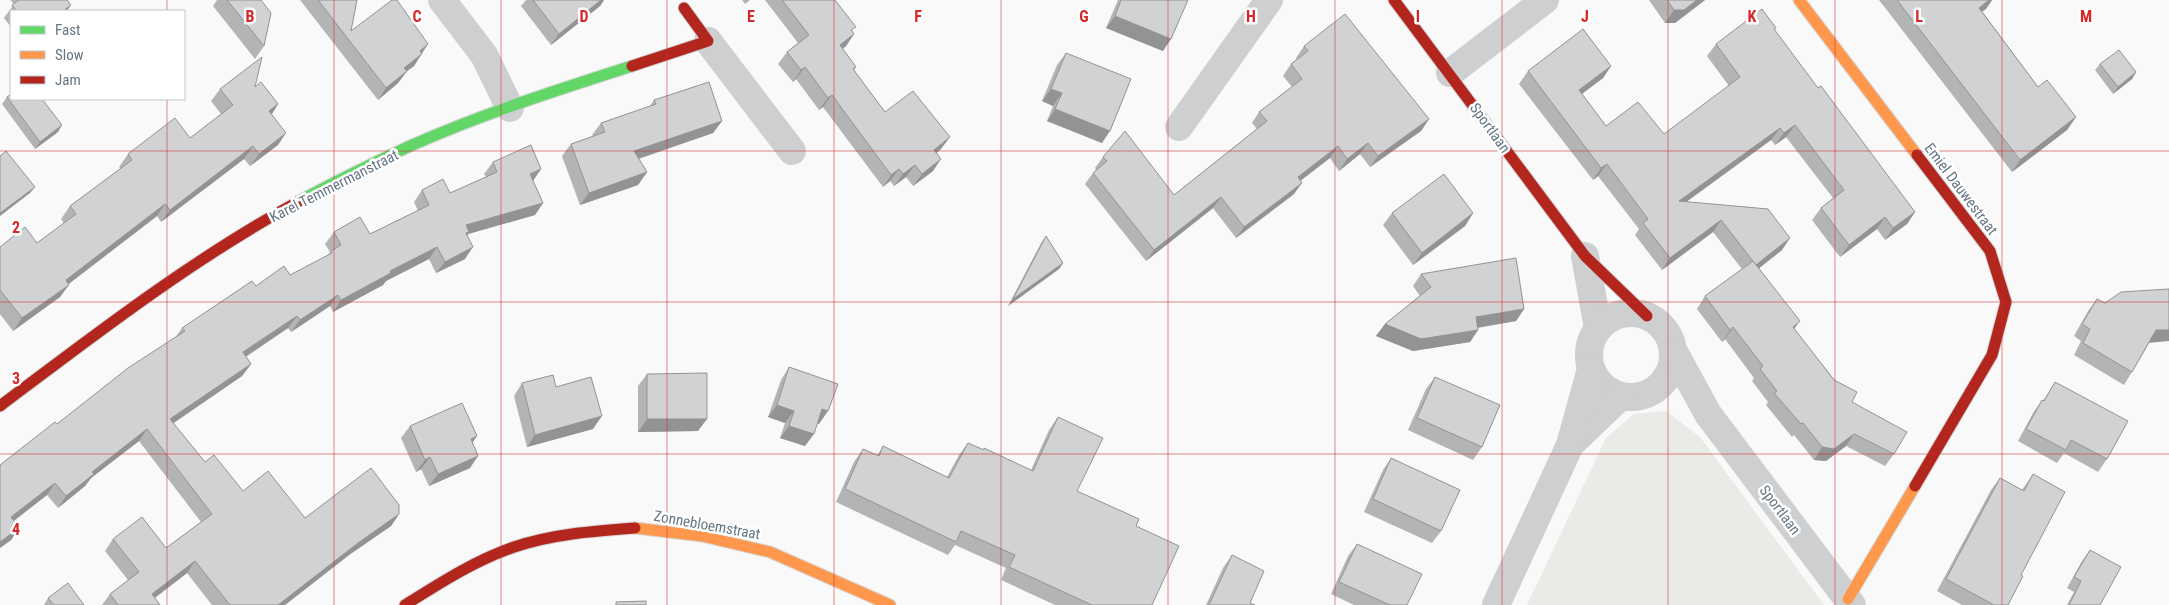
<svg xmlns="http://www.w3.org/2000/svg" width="2169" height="605" font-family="'Roboto Condensed',sans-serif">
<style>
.green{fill:#e8ebe6}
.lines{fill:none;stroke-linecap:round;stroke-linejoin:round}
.fast-casing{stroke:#d5d6d7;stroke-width:13}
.slow-casing{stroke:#d5d6d7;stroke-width:13}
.jam-casing{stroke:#d5d6d7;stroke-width:13}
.street{stroke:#cecfd0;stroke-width:28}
.fast{stroke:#63d668;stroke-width:11}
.slow{stroke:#ff974d;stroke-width:11}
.jam{stroke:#b3261e;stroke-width:11}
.wall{fill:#b3b5b5}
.shaded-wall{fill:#929394}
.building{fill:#d0d2d3;stroke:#929394}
.grid{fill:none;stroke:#d62828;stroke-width:1;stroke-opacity:0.55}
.labels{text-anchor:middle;stroke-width:5;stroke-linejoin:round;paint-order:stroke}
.street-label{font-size:15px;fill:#657683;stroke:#fff}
.grid-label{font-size:16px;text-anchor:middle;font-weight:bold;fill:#d62828;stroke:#fff;stroke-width:5;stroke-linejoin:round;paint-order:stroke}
</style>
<rect width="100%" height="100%" fill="#f9f9f9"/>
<!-- green -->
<path class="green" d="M 1666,411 L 1700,437 L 1824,605 L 1527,605 L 1606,438 L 1634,414 Z"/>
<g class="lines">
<defs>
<path id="fast" d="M 301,200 C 337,181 373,163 410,146 C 482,114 557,90 632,66"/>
<g id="slow">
<path d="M 1799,0 L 1917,155"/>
<path d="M 635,528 L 702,536 L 770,552 L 890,605"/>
<path d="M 1848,599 L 1915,486"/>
</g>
<g id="jam">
<path d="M 1394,0 L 1585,256 L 1647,316"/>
<path d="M 632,66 L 708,41 L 684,8"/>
<path d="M 0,406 C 97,333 194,258 301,200"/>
<path d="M 1915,486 L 1992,355 L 2006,302 L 1990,251 L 1917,155"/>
<path d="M 405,605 C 440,583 474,561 514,547 C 553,534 594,531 635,528"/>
</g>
</defs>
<!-- fast casing -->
<use href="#fast" class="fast-casing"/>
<!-- slow casing -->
<use href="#slow" class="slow-casing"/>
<!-- jam casing -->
<use href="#jam" class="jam-casing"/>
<!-- street -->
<g class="street">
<path d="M 442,0 L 484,55 L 510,108"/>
<path d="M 708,41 L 792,151"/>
<path d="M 1450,73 L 1545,0"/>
<path d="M 1179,127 L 1269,0"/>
<path d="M 1585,256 L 1598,328"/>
<circle cx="1631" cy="355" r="42"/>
<path d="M 1673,350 L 1708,414 L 1852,605"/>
<path d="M 1571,444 L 1621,396"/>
<path d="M 1496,605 L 1570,445 L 1591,369"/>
</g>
<!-- fast -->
<use href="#fast" class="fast"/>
<!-- slow -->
<use href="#slow" class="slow"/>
<!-- jam -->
<use href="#jam" class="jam"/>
</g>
<!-- wall -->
<g class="wall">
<path d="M 10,0 L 67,0 L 67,11 L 11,11 L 11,27 L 4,18 L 14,4 Z"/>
<path d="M 217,0 L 261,0 L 264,46 L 255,59 L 213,6 Z"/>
<path d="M 300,0 L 357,0 L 351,31 L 422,53 L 414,66 L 407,71 L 398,83 L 378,100 Z"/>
<path d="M 526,0 L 604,0 L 600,6 L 551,45 L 521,6 Z"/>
<path d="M 742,0 L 750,0 L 745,4 Z"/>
<path d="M 765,0 L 835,0 L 854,34 L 846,46 L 843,49 L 856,67 L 854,70 L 885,112 L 941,149 L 936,153 L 933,171 L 913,186 L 906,177 L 894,186 L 890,181 L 883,187 L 823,107 L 819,110 L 796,79 L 793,82 L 778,64 L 787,52 L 798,43 Z"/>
<path d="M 1118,0 L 1188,0 L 1163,51 L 1106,28 Z"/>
<path d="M 1649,0 L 1705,0 L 1675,23 L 1665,23 Z"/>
<path d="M 1879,0 L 1992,0 L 1986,9 L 1982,11 L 2038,87 L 2076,117 L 2067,130 L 2012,172 Z"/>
<path d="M 1774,30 L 1818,88 L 1915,212 L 1907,224 L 1885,240 L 1877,229 L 1840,257 L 1812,220 L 1821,208 L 1833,198 L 1786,137 L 1775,145 L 1771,140 L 1686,202 L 1782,250 L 1759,268 L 1794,329 L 1894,454 L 1885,466 L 1846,446 L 1826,461 L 1814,460 L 1794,435 L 1792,437 L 1766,405 L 1768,402 L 1752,381 L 1754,378 L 1725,339 L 1722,342 L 1697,309 L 1705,296 L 1742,269 L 1713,232 L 1662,270 L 1635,235 L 1639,229 L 1598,176 L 1593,180 L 1519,84 L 1528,71 L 1611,66 L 1603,78 L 1582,94 L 1606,126 L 1664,134 L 1729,86 L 1707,56 L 1716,44 Z"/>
<path d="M 1304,46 L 1429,119 L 1421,131 L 1370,167 L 1360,154 L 1339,171 L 1330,158 L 1300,180 L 1294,194 L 1236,238 L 1213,208 L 1146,261 L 1085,184 L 1093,173 L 1096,170 L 1095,168 L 1103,157 L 1174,195 L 1257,129 L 1252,123 L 1259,112 L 1292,87 L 1283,76 L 1291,64 L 1297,59 L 1296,58 Z"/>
<path d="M 1066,53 L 1102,143 L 1047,121 L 1053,106 L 1042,101 L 1057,65 Z"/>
<path d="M 2100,64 L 2136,72 L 2132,79 L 2113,94 L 2095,70 Z"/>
<path d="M 255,87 L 278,104 L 272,114 L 278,145 L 250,166 L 244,159 L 161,222 L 157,216 L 68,284 L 60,297 L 13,331 L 0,314 L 0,247 L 37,243 L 64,223 L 61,219 L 70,206 L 121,169 L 119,167 L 128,154 L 190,138 L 221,114 L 211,101 L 220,89 Z"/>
<path d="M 7,97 L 58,132 L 35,149 L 2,104 Z"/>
<path d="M 654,100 L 722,121 L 713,133 L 639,159 L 647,172 L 638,185 L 580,205 L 562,156 L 571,144 L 593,136 L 592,135 L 601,123 L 650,106 Z"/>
<path d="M 493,162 L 541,169 L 533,180 L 543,203 L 535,215 L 468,234 L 465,259 L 436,273 L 429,259 L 386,281 L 383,285 L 333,312 L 330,306 L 291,332 L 288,328 L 246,357 L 251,364 L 242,376 L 173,423 L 205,462 L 243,491 L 305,518 L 399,514 L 391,526 L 349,555 L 285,605 L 212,605 L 187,573 L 155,598 L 160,605 L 102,605 L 110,594 L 128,580 L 105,551 L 113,539 L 166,548 L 201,522 L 139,441 L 91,478 L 85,486 L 58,508 L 47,495 L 14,521 L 19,528 L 11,540 L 0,548 L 0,465 L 175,338 L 182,328 L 256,286 L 290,275 L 328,255 L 330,252 L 325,244 L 334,232 L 370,234 L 418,211 L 414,202 L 422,190 L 450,193 L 486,177 L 484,174 Z"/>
<path d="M 1392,213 L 1473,213 L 1465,226 L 1413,265 L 1383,225 Z"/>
<path d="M 1046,236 L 1063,263 L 1059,269 L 1008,306 L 1041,243 Z"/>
<path d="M 1421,274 L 1524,309 L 1516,321 L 1478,328 L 1478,330 L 1470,342 L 1413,351 L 1376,336 L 1385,324 L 1420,296 L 1413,286 Z"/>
<path d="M 2097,299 L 2149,343 L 2132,372 L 2124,385 L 2074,355 L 2081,341 L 2074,336 L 2088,311 Z"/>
<path d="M 789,367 L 819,424 L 817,423 L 805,446 L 780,438 L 785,423 L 768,417 L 781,380 Z"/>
<path d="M 647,374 L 698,431 L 638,432 L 638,386 Z"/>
<path d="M 1435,377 L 1482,447 L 1473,460 L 1408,430 L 1426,389 Z"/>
<path d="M 2055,382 L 2107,459 L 2098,472 L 2064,453 L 2057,463 L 2018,441 L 2033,413 L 2042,400 L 2043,401 Z"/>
<path d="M 522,383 L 556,387 L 593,429 L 527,447 L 514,396 Z"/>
<path d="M 1058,417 L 1077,491 L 1136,526 L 1152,605 L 1055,605 L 1001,580 L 1006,568 L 955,545 L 948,555 L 836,502 L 854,462 L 863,449 L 877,456 L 883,446 L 947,477 L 959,455 L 968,443 L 1031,470 L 1049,430 Z"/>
<path d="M 410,426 L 477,436 L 473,442 L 470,468 L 429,486 L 421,469 L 416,472 L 401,438 Z"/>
<path d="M 1391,458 L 1441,531 L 1432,543 L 1364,512 L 1383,470 Z"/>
<path d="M 2033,474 L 2021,575 L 2008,605 L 1962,605 L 1937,591 L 1991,490 L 2000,478 L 2022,490 Z"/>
<path d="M 1357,544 L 1407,605 L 1354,605 L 1331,594 L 1348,556 Z"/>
<path d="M 2090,550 L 2100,605 L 2067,605 L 2074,592 L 2067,588 L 2082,561 Z"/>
<path d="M 1232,555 L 1250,603 L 1255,605 L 1206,605 L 1223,568 Z"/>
<path d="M 48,598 L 84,605 L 44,605 Z"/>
</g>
<!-- shaded-wall -->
<g class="shaded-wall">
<path d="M 601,0 L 604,0 L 600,6 L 551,45 L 559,34 Z"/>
<path d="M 1697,0 L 1705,0 L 1675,23 L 1665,23 L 1674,10 Z"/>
<path d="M 1989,0 L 1992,0 L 1986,9 L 1970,20 L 1979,8 Z"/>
<path d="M 71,5 L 67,11 L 63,11 Z"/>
<path d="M 1115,16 L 1171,39 L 1163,51 L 1106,28 Z"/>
<path d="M 854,34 L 846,46 L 832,57 L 840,45 Z"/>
<path d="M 428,44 L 414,66 L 395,80 L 404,68 L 420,51 Z"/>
<path d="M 1611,66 L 1603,78 L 1571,102 L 1579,90 Z"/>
<path d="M 805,67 L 796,79 L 793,82 L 801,70 Z"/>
<path d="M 407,71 L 398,83 L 378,100 L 386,88 Z"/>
<path d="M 2136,72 L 2132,79 L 2113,94 L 2118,87 Z"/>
<path d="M 1051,89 L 1062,93 L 1053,106 L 1042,101 Z"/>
<path d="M 832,95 L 823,107 L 819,110 L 828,98 Z"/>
<path d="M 278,104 L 270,117 L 269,111 Z"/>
<path d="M 1055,109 L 1110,131 L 1102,143 L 1047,121 Z"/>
<path d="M 2076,117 L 2067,130 L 2012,172 L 2020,160 Z"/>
<path d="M 1429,119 L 1421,131 L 1370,167 L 1378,156 Z"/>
<path d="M 722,121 L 713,133 L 625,163 L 634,151 Z"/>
<path d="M 62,125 L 58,132 L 35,149 L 40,142 Z"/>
<path d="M 1795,125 L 1786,137 L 1775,145 L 1784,133 Z"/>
<path d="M 1780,128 L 1771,140 L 1671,213 L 1679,201 Z"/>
<path d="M 286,133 L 278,145 L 250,166 L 259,154 Z"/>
<path d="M 950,137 L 941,149 L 926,162 L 934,150 Z"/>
<path d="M 1368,143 L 1360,154 L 1339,171 L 1347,159 Z"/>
<path d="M 253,146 L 244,159 L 161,222 L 170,210 Z"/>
<path d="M 1338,146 L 1330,158 L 1290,189 L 1298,177 Z"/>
<path d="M 941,159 L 933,171 L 913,186 L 922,174 Z"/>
<path d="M 1607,164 L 1598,176 L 1593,180 L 1601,168 Z"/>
<path d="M 915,165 L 906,177 L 894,186 L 903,174 Z"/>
<path d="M 541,169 L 533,181 L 530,174 Z"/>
<path d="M 899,169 L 890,181 L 883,187 L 891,175 Z"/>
<path d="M 647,172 L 638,185 L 580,205 L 589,193 Z"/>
<path d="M 1302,183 L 1294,194 L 1236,238 L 1244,227 Z"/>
<path d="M 35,187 L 30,193 L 0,216 L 0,213 Z"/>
<path d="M 1221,197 L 1213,208 L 1146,261 L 1154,250 Z"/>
<path d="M 543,203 L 535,215 L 468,234 L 461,244 L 466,225 Z"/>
<path d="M 165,204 L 157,216 L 57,293 L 66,280 Z"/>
<path d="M 1915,212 L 1907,224 L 1885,240 L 1893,228 Z"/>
<path d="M 1473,213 L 1465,226 L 1413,265 L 1422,253 Z"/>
<path d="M 1885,217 L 1877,229 L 1840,257 L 1849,245 Z"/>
<path d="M 1721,220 L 1713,232 L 1662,270 L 1670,258 Z"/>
<path d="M 1790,238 L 1782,250 L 1748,277 L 1756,265 Z"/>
<path d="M 437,247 L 429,259 L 386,281 L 383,285 L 333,312 L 341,300 L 390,271 Z"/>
<path d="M 473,247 L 465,259 L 436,273 L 445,262 Z"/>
<path d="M 1063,263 L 1059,269 L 1008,306 L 1013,299 Z"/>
<path d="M 69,285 L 60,297 L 13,331 L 22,318 Z"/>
<path d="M 338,295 L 330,306 L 291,332 L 300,320 Z"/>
<path d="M 1524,309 L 1516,321 L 1468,329 L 1476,317 Z"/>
<path d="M 297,316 L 288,328 L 234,364 L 243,352 Z"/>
<path d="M 1800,321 L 1791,333 L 1793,327 Z"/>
<path d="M 1385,324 L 1478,330 L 1470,342 L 1413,351 L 1376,336 Z"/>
<path d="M 1733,327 L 1725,339 L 1722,342 L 1730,330 Z"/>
<path d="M 2156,330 L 2169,330 L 2169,341 L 2147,343 Z"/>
<path d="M 251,364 L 242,376 L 162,431 L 170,419 Z"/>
<path d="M 777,405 L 794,411 L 785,423 L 768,417 Z"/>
<path d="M 822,409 L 828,411 L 819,424 L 813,422 Z"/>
<path d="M 602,416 L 593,429 L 527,447 L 535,435 Z"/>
<path d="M 647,419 L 707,419 L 698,431 L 638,432 Z"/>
<path d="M 789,426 L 814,434 L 805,446 L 780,438 Z"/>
<path d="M 147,429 L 139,441 L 91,478 L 85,486 L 58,508 L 66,496 L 92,472 Z"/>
<path d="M 1854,434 L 1846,446 L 1826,461 L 1814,460 L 1822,447 Z"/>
<path d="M 477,436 L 468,448 L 471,439 Z"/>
<path d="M 478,456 L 470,468 L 429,486 L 438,474 Z"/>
<path d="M 430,457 L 421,469 L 416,472 L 425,460 Z"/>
<path d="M 55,483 L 47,495 L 3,529 L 11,517 Z"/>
<path d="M 399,514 L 391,526 L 349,555 L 285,605 L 278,605 L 358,543 Z"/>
<path d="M 19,528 L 11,540 L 0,548 L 0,542 Z"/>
<path d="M 195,561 L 187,573 L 145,605 L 152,594 Z"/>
</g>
<!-- building -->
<g class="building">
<path d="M 19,0 L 67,0 L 71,5 L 63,11 L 17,11 L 12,5 Z"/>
<path d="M 227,0 L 261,0 L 271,13 L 264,46 Z"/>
<path d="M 318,0 L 357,0 L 351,31 L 392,0 L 397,0 L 428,44 L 420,51 L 422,54 L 404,68 L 407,71 L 386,88 Z"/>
<path d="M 533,0 L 601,0 L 559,34 Z"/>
<path d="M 782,0 L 835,0 L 856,27 L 851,30 L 854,34 L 840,45 L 856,67 L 853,69 L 885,112 L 913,91 L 950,137 L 934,150 L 941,159 L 922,174 L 915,165 L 903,174 L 899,169 L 891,175 L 832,95 L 828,98 L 805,67 L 801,70 L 787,52 L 809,35 Z"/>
<path d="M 1121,0 L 1188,0 L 1171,39 L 1115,16 Z"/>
<path d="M 1667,0 L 1697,0 L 1684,10 L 1674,10 Z"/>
<path d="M 1897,0 L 1989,0 L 1979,8 L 2038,87 L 2047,80 L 2076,117 L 2020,160 Z"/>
<path d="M 1762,9 L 1776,28 L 1774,29 L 1818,88 L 1821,86 L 1915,212 L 1893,228 L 1885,217 L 1849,245 L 1821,208 L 1844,190 L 1795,125 L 1784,133 L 1780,128 L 1679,201 L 1768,209 L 1790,238 L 1756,265 L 1721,220 L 1670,258 L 1643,223 L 1648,219 L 1607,164 L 1601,168 L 1528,71 L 1583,29 L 1611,66 L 1579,90 L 1606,126 L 1638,102 L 1664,134 L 1740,77 L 1716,44 Z"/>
<path d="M 1345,14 L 1429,119 L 1378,156 L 1368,143 L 1347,159 L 1338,146 L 1298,177 L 1302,183 L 1244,227 L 1221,197 L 1154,250 L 1093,173 L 1107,161 L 1103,157 L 1125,131 L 1174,195 L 1267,121 L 1259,112 L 1302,79 L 1291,64 L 1308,51 L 1304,46 Z"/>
<path d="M 2119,50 L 2136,72 L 2118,87 L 2100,64 Z"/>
<path d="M 1066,53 L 1131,79 L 1110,131 L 1055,109 L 1062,93 L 1051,89 Z"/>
<path d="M 262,57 L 255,87 L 261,82 L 278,104 L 269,111 L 286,133 L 259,154 L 253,146 L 170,210 L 165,204 L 66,280 L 69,285 L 22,318 L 0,290 L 0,247 L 25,227 L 37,243 L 76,214 L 70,206 L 132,160 L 128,154 L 175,118 L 190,138 L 233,105 L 220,89 Z"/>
<path d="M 709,82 L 722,121 L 634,151 L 647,172 L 589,193 L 571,144 L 605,132 L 601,123 L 656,104 L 654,100 Z"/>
<path d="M 11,94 L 11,99 L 42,99 L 62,125 L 40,142 L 7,97 Z"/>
<path d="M 531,145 L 541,169 L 530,174 L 543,203 L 466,225 L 469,232 L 466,233 L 473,247 L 445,262 L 437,247 L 390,271 L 391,273 L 341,300 L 338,295 L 300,320 L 297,316 L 243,352 L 251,364 L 170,419 L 205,462 L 214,455 L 243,491 L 268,471 L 305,518 L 371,468 L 399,505 L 399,514 L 358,543 L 278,605 L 230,605 L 195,561 L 152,594 L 160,605 L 118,605 L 110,594 L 139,572 L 113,539 L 142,517 L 166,548 L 212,514 L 147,429 L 92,472 L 94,474 L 66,496 L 55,483 L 11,517 L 19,528 L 0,542 L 0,465 L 55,422 L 57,424 L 128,368 L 185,331 L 182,328 L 252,281 L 256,286 L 284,266 L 290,275 L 332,253 L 331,251 L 341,245 L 334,232 L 360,217 L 370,234 L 429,205 L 422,190 L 443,179 L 450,193 L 497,172 L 493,162 Z"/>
<path d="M 6,151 L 35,187 L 0,213 L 0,156 Z"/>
<path d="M 1444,174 L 1473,213 L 1422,253 L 1392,213 Z"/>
<path d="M 1046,236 L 1063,263 L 1013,299 Z"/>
<path d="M 1516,258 L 1524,309 L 1476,317 L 1478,330 L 1421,339 L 1385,324 L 1431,287 L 1421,274 Z"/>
<path d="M 1753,261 L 1800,321 L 1793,327 L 1834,380 L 1857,392 L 1852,402 L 1907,432 L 1894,454 L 1854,434 L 1834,449 L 1822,447 L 1803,423 L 1801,424 L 1774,393 L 1777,391 L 1760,369 L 1763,366 L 1733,327 L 1730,330 L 1705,296 Z"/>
<path d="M 2169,289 L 2169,330 L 2156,330 L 2132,372 L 2083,343 L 2090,329 L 2082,324 L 2097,299 L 2105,303 L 2121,292 Z"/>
<path d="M 789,367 L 838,384 L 828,411 L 822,409 L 814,434 L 789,426 L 794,411 L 777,405 Z"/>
<path d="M 707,373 L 707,419 L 647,419 L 647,374 Z"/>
<path d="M 553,375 L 556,387 L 591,377 L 602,416 L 535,435 L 522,383 Z"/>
<path d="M 1435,377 L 1500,405 L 1482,447 L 1417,418 Z"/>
<path d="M 2055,382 L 2128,421 L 2107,459 L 2071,440 L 2066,450 L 2026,429 L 2042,400 L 2044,401 Z"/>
<path d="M 462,403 L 477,436 L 471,439 L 478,456 L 438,474 L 430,457 L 425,460 L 410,426 Z"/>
<path d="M 1058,417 L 1103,438 L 1077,491 L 1139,519 L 1136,526 L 1179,546 L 1152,605 L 1092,605 L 1009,567 L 1015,555 L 961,531 L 956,542 L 845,489 L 863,449 L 879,456 L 883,446 L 949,478 L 968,443 L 984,450 L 984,448 L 1033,471 Z"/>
<path d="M 1391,458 L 1460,490 L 1441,531 L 1373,499 Z"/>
<path d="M 2033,474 L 2065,492 L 2021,575 L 2023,576 L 2008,605 L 1994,605 L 1946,579 L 2000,478 L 2024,491 Z"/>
<path d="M 1357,544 L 1422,574 L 1407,605 L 1390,605 L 1339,582 Z"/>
<path d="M 2090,550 L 2121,567 L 2100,605 L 2069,605 L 2081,581 L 2074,577 Z"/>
<path d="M 1232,555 L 1264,571 L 1250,603 L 1255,605 L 1209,605 Z"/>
<path d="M 68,583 L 84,605 L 54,605 L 48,598 Z"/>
<path d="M 646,601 L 646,605 L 616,605 L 616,602 Z"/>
</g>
<!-- grid -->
<path class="grid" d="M 167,0 L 167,11M 334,0 L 334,605M 501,0 L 501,605M 667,0 L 667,605M 834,0 L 834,605M 1001,0 L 1001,605M 1168,0 L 1168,605M 1335,0 L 1335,605M 1502,0 L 1502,605M 1668,0 L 1668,605M 1835,0 L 1835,605M 2002,0 L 2002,605M 167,99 L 167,605M 0,151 L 2169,151M 0,302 L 2169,302M 0,454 L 2169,454"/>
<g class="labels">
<!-- street labels -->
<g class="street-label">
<text transform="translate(1490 128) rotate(54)" y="5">Sportlaan</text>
<text transform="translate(334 186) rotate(-27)" y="5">Karel Temmermanstraat</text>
<text transform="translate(1961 189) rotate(53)" y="5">Emiel Dauwestraat</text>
<text transform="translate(1780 510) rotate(53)" y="5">Sportlaan</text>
<text transform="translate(707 525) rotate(10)" y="5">Zonnebloemstraat</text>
</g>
</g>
<g class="grid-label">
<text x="250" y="22">B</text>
<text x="417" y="22">C</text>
<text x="584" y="22">D</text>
<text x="751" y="22">E</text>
<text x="918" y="22">F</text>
<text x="1084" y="22">G</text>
<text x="1251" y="22">H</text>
<text x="1418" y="22">I</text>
<text x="1585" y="22">J</text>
<text x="1752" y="22">K</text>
<text x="1919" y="22">L</text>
<text x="2086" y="22">M</text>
<text x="16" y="233">2</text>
<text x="16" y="384">3</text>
<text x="16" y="535">4</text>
</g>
<!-- legend -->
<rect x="10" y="10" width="175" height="90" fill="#ffffff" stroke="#c1c8cd"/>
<rect x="20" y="26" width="25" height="8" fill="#63d668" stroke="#c1c8cd"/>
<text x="55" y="35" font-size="15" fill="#657683">Fast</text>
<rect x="20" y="51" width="25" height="8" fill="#ff974d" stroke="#c1c8cd"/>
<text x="55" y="60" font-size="15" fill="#657683">Slow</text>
<rect x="20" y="76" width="25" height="8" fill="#b3261e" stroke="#c1c8cd"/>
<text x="55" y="85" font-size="15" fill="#657683">Jam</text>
</svg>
